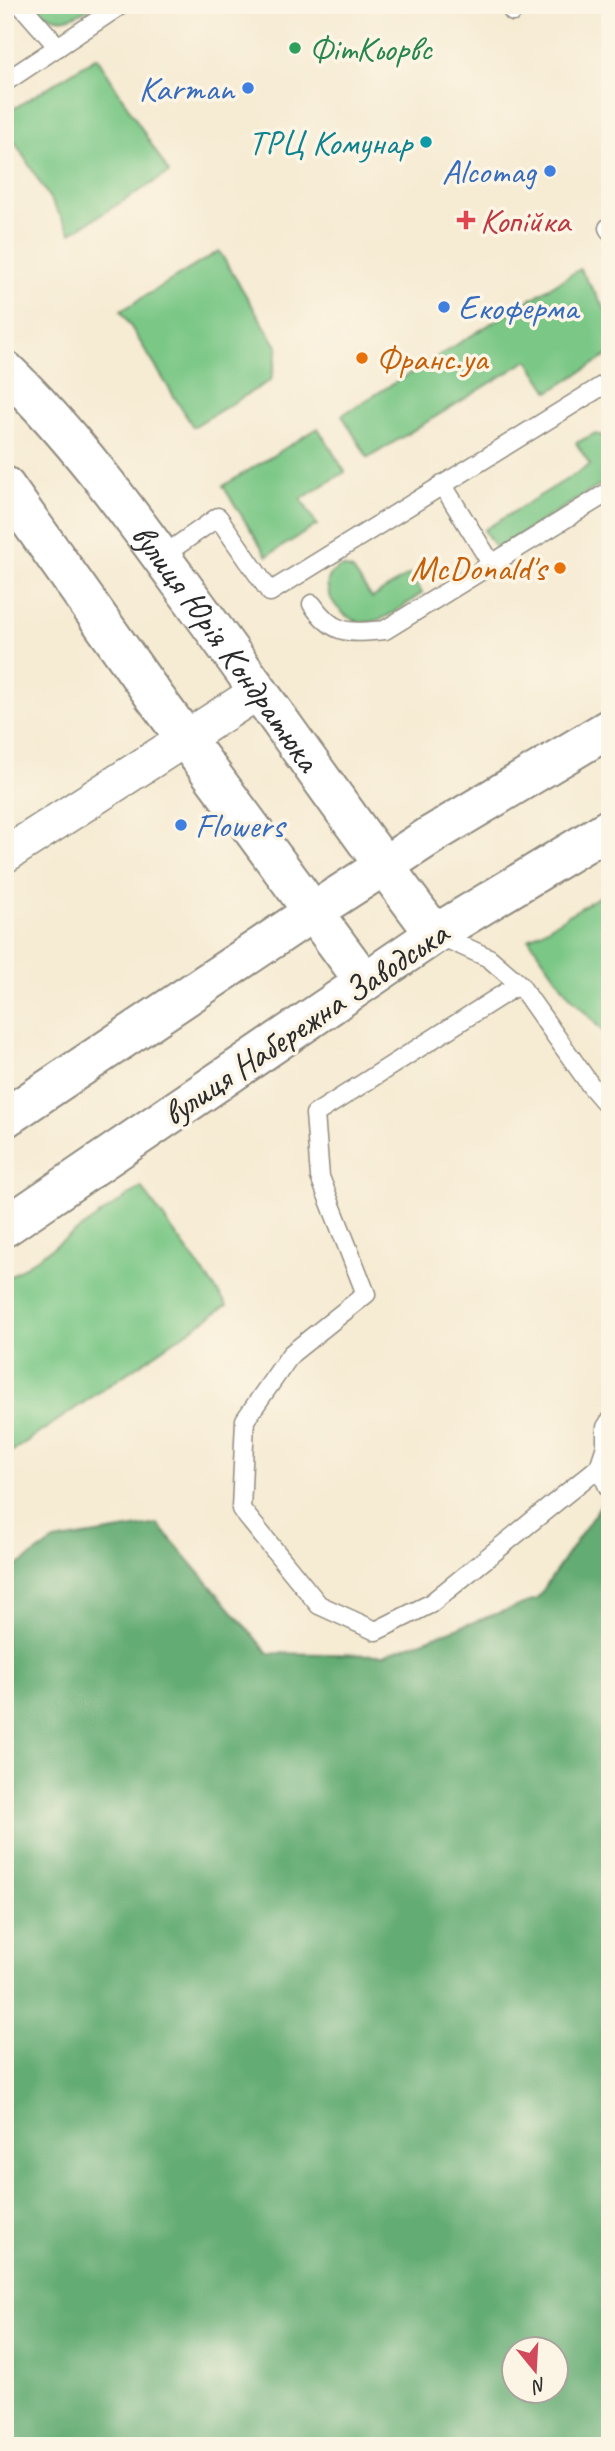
<svg xmlns="http://www.w3.org/2000/svg" width="615" height="2451" font-family="Caveat,sans-serif">
<style>
.green{fill:#7ac786;stroke:#527958;stroke-width:2}
.forest{fill:#63ac73;stroke:#476c4f;stroke-width:2;fill-rule:evenodd}
.lines{fill:none;stroke-linecap:round;stroke-linejoin:round}
.lane-casing{stroke:#908b7f;stroke-width:21}
.street-casing{stroke:#908b7f;stroke-width:38}
.secondary-casing{stroke:#908b7f;stroke-width:42}
.lane{stroke:#fff;stroke-width:18}
.street{stroke:#fff;stroke-width:35}
.secondary{stroke:#fff;stroke-width:38}
.leisure-dot{fill:#2e9e5b;stroke:#fcf5e5;stroke-width:2.5}
.shop-dot{fill:#3f7fe0;stroke:#fcf5e5;stroke-width:2.5}
.culture-dot{fill:#0f9aa8;stroke:#fcf5e5;stroke-width:2.5}
.health-dot{fill:#e0444e;stroke:#fcf5e5;stroke-width:2.5}
.food-dot{fill:#e8710a;stroke:#fcf5e5;stroke-width:2.5}
.labels{text-anchor:middle;stroke-width:7;stroke-linejoin:round;paint-order:stroke}
.leisure-label{font-size:35px;fill:#27864d;stroke:#fcf5e5;text-anchor:start}
.shop-label{font-size:35px;fill:#366cbe;stroke:#fcf5e5;text-anchor:end}
.culture-label{font-size:35px;fill:#0d838f;stroke:#fcf5e5;text-anchor:end}
.health-label{font-size:35px;fill:#be3a42;stroke:#fcf5e5;text-anchor:start}
.food-label{font-size:35px;fill:#c56008;stroke:#fcf5e5;text-anchor:start}
.street-label{font-size:35px;fill:#2b2b2b;stroke:#fcf5e5}
</style>
<rect width="100%" height="100%" fill="#fcf5e5"/>
<filter id="ink" filterUnits="userSpaceOnUse"><feTurbulence type="fractalNoise" baseFrequency=".0143" numOctaves="2"/><feDisplacementMap in="SourceGraphic" scale="14" xChannelSelector="R" yChannelSelector="G"/><feConvolveMatrix kernelMatrix="1 2 1 2 8 2 1 2 1" color-interpolation-filters="sRGB"/></filter>
<filter id="wash" filterUnits="userSpaceOnUse"><feTurbulence type="fractalNoise" baseFrequency=".00686" numOctaves="4" result="noise"/><feDisplacementMap in="SourceGraphic" scale="28" xChannelSelector="R" yChannelSelector="G"/><feGaussianBlur stdDeviation="1.57" result="paint"/><feColorMatrix in="noise" values="0 0 0 0 0 0 0 0 0 0 0 0 0 0 0 0 0 1.4 0 .05"/><feComposite in="paint" operator="in"/></filter>
<g filter="url(#wash)">
<rect width="100%" height="100%" fill="#f6ebd3"/>
<!-- green -->
<g class="green">
<path d="M 32,5 L 94,5 C 69,21 57,25 32,5 Z"/>
<path d="M 97,57 L 169,173 L 71,233 L 5,126 L 5,114 Z"/>
<path d="M 219,251 L 278,348 L 271,380 L 193,427 L 121,311 Z"/>
<path d="M 580,269 L 610,317 L 610,354 L 549,392 L 528,360 L 368,458 L 342,415 Z"/>
<path d="M 318,428 L 345,472 L 301,499 L 317,525 L 267,556 L 223,486 Z"/>
<path d="M 594,434 L 610,437 L 610,479 L 496,549 L 484,530 L 590,465 L 576,443 Z"/>
<path d="M 342,567 L 353,570 L 372,598 L 410,574 L 422,593 C 406,604 384,623 364,622 C 339,622 309,578 342,567 Z"/>
<path d="M 610,890 L 610,1039 L 568,994 L 529,939 Z"/>
<path d="M 141,1187 L 227,1305 L 5,1456 L 5,1280 Z"/>
</g>
<!-- forest -->
<path class="forest" d="M 610,1491 L 610,2446 L 5,2446 L 5,1574 L 54,1541 L 158,1524 L 268,1653 L 383,1655 L 537,1599 ZM 514,2350 L 556,2350 L 556,2392 L 514,2392 Z"/>
</g>
<g filter="url(#ink)">
<g class="lines">
<defs>
<g id="lane">
<path d="M 21,5 L 58,47"/>
<path d="M 509,5 L 513,12"/>
<path d="M 5,82 L 121,5"/>
<path d="M 610,226 L 608,228 L 610,231"/>
<path d="M 442,484 L 491,563"/>
<path d="M 161,557 L 218,517 L 270,592 L 610,381"/>
<path d="M 312,604 C 334,636 349,633 385,630 L 610,491"/>
<path d="M 436,934 L 489,958 L 519,984 L 591,1086 L 610,1108"/>
<path d="M 519,984 L 315,1114 L 320,1177 L 366,1294 L 291,1354 L 245,1420 L 241,1509 L 319,1605 L 376,1631 L 430,1604 L 599,1467 L 606,1446 L 606,1427 L 610,1421"/>
<path d="M 599,1467 L 610,1491"/>
</g>
<path id="street" d="M 5,855 L 259,691"/>
<g id="secondary">
<path id="s1" d="M 5,370 C 74,436 130,514 186,591 C 270,705 349,821 435,934"/>
<path d="M 5,486 L 154,696 L 364,981"/>
<path d="M 5,1118 L 314,911 L 433,834 L 610,728"/>
<path d="M 5,1227 L 435,934 L 610,828"/>
</g>
</defs>
<!-- lane casing -->
<use href="#lane" class="lane-casing"/>
<!-- street casing -->
<use href="#street" class="street-casing"/>
<!-- secondary casing -->
<use href="#secondary" class="secondary-casing"/>
<!-- lane -->
<use href="#lane" class="lane"/>
<!-- street -->
<use href="#street" class="street"/>
<!-- secondary -->
<use href="#secondary" class="secondary"/>
</g>
</g>
<!-- markers -->
<circle class="leisure-dot" cx="295" cy="48" r="7"/>
<g class="shop-dot">
<circle cx="248" cy="88" r="7"/>
<circle cx="550" cy="171" r="7"/>
<circle cx="444" cy="307" r="7"/>
<circle cx="181" cy="825" r="7"/>
</g>
<circle class="culture-dot" cx="426" cy="142" r="7"/>
<path class="health-dot" d="M462.5 209.5h7v7h7v7h-7v7h-7v-7h-7v-7h7z"/>
<g class="food-dot">
<circle cx="362" cy="358" r="7"/>
<circle cx="560" cy="568" r="7"/>
</g>
<g class="labels">
<!-- leisure labels -->
<g class="leisure-label">
<text x="309" y="60">ФiтКьорвс</text>
</g>
<!-- shop labels -->
<g class="shop-label">
<text x="234" y="100">Karman</text>
<text x="536" y="183">Alcomag</text>
<text x="458" y="319" text-anchor="start">Екоферма</text>
<text x="195" y="837" text-anchor="start">Flowers</text>
</g>
<!-- culture labels -->
<g class="culture-label">
<text x="412" y="154">ТРЦ Комунар</text>
</g>
<!-- health labels -->
<g class="health-label">
<text x="480" y="232">Копійка</text>
</g>
<!-- food labels -->
<g class="food-label">
<text x="376" y="370">Франс.уа</text>
<text x="546" y="580" text-anchor="end">McDonald's</text>
</g>
<!-- street labels -->
<g class="street-label">
<text dy="12" stroke="none"><textPath href="#s1" startOffset="355">вулиця Юрія Кондратюка</textPath></text>
<text transform="translate(305 1023) rotate(-34)" y="12">вулиця Набережна Заводська</text>
</g>
</g>
<!-- margin -->
<rect width="615" height="2451" fill="none" stroke="#fcf5e5" stroke-width="28"/>
<!-- north arrow -->
<g transform="translate(535 2370) rotate(162)"><circle r="33" fill="#fcf5e5" stroke="#a8a49b" stroke-width="2"/>
<path d="M0-5L12 26L0 18L-12 26Z" fill="#d1495b"/>
<text y="-10" font-size="19" font-weight="bold" text-anchor="middle" fill="#2b2b2b">N</text>
</g>
</svg>
